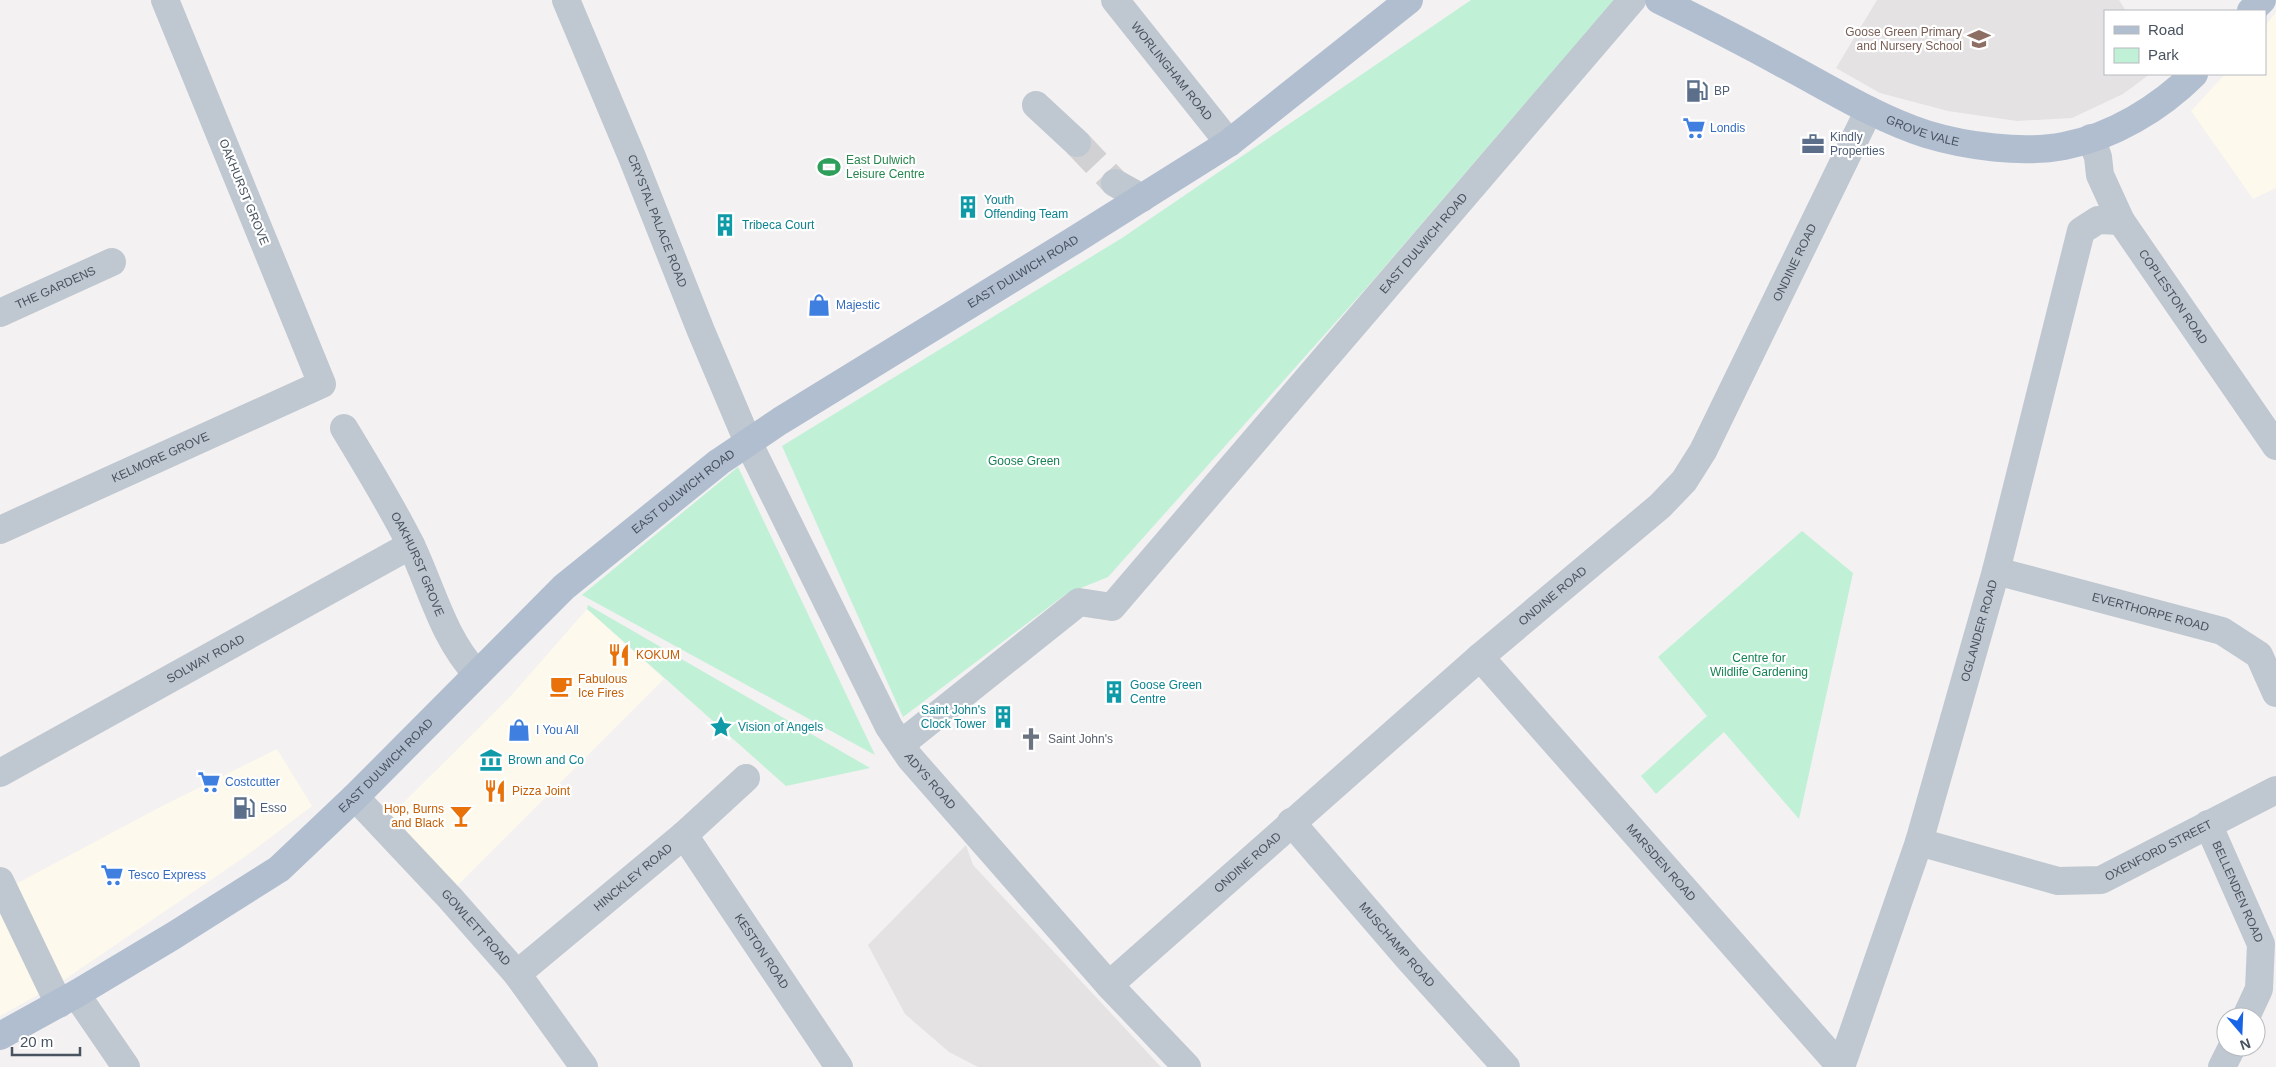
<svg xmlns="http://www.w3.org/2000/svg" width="2276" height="1067" font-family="Helvetica,sans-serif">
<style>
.commercial{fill:#fdf9ec}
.education{fill:#e4e2e3}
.green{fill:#c0f0d6}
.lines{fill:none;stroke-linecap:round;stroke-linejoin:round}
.minor-tunnel{stroke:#d1d1d4;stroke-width:28;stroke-dasharray:28 14;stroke-linecap:butt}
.minor{stroke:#bfc7d0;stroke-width:28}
.major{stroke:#b1bed0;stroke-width:28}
.labels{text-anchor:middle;stroke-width:4.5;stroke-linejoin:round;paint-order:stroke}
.education-label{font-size:12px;fill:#785e54;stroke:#fff;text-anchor:end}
.street-label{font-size:12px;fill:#48535f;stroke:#fff}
.service-label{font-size:12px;fill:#4e5e75;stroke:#fff;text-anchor:start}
.shop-label{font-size:12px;fill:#366cbe;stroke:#fff;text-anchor:start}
.leisure-label{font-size:12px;fill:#27864d;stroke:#fff;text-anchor:start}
.culture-label{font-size:12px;fill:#0d838f;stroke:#fff;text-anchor:start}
.park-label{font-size:12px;fill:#168354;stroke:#fff}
.food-label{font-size:12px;fill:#c56008;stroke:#fff;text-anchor:start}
.worship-label{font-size:12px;fill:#5b616d;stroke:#fff;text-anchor:start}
</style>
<rect width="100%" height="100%" fill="#f3f1f1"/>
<!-- commercial -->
<g class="commercial">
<path d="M 2276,12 L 2276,188 L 2253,199 L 2191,111 L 2225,74 L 2265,74 L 2265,26 Z"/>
<path d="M 587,609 L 664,679 L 451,892 L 384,822 L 509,698 Z"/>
<path d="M 277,749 L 312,806 L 246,856 L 61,982 L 0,1016 L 0,907 L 12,886 L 164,805 Z"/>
</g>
<!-- education -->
<g class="education">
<path d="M 1877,0 L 2119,0 L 2126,11 L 2105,11 L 2105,74 L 2150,74 L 2123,94 L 2072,118 L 2017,121 L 1948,111 L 1880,93 L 1836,68 Z"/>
<path d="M 966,845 L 973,865 L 1161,1067 L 978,1067 L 949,1052 L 905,1014 L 868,945 Z"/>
</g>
<!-- green -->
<g class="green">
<path d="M 1471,0 L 1614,0 L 1368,286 L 1108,577 L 1066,594 L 903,717 L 782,446 L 1122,238 Z"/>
<path d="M 738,467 L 875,755 L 582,595 Z"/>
<path d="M 1802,531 L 1853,573 L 1799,819 L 1724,732 L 1656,794 L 1641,776 L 1707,716 L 1658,657 Z"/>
<path d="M 588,605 L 870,768 L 786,786 L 587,609 Z"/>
</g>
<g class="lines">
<!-- minor-tunnel -->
<path class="minor-tunnel" d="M 1077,143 L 1115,183"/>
<!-- minor -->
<g class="minor">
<path id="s1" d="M 566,0 L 632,157 L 701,331 L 748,442 L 889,727 L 910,758 L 1109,985 L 1187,1067"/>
<path id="s2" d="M 1115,0 L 1229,143"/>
<path d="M 1036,105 L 1077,143"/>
<path id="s3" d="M 2091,138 L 2098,157 L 2100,175 L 2121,221 L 2276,446"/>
<path d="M 1115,183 L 1142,198"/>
<path id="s4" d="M 0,313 L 112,262"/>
<path id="s5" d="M 344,428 C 367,466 391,505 411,545 C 432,589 443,638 477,674"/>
<path id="s6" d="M 0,530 L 322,384 L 165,0"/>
<path id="s7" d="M 1996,571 L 2222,631 L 2259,655 L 2276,693"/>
<path id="s8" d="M 1480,657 L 1841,1067 L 1919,842 L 1996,571 L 2081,231 L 2098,220 L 2121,221"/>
<path id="s9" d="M 901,744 L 1079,602 L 1112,607 L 1632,0"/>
<path id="s10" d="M 0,773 L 411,545"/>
<path id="s11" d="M 355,797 L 450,898 L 517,974 L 584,1067"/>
<path id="s12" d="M 1291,822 L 1408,958 L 1506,1067"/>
<path id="s13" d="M 2208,824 L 2261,944 L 2259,989 L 2246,1017"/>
<path id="s14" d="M 684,835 L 839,1067"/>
<path id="s15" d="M 1919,842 L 2058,881 L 2101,880 L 2276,790"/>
<path d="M 0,881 L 59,1004"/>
<path id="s16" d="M 517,974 L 684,835 L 746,778"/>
<path id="s17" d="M 1109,985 L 1480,657 L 1660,506 L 1684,481 L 1703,451 L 1869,110"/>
<path d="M 76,994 L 126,1067"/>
<path d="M 2222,1067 L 2232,1047"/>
</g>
<!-- major -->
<g class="major">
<path id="s18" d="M 1659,0 C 1702,21 1745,43 1787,66 C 1832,90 1877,118 1926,134 C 1965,146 2023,154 2064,146 C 2112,137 2160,108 2194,74"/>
<path d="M 2251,11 L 2262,0"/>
<path id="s19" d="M 0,1036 L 76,994 L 173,936 L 279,869 L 355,797 L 564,587 L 719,462 L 780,421 L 1073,241 L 1229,143 L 1409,0"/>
</g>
</g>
<!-- icons -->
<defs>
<symbol id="school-bare" viewBox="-9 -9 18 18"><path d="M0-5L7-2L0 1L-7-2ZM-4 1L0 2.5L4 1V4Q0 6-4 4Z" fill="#8d6e63" stroke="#fff" stroke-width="2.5" paint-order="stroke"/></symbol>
<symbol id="fuel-bare" viewBox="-9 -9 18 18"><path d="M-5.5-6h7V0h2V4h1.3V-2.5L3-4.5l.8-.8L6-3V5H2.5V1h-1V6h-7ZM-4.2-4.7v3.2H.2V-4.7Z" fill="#5c6f8a" stroke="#fff" stroke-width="2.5" paint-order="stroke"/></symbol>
<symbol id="supermarket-bare" viewBox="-9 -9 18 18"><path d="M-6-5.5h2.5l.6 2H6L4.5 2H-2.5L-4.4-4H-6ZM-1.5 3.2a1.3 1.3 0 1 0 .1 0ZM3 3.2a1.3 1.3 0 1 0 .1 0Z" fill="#3f7fe0" stroke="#fff" stroke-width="2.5" paint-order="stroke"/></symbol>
<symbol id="office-bare" viewBox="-9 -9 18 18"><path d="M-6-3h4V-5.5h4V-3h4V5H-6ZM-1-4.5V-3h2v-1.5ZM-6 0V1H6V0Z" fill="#5c6f8a" stroke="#fff" stroke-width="2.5" paint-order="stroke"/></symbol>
<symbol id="stadium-bare" viewBox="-9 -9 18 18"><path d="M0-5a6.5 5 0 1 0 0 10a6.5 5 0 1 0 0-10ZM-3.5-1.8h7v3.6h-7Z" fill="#2e9e5b" stroke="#fff" stroke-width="2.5" paint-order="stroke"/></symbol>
<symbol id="building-bare" viewBox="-9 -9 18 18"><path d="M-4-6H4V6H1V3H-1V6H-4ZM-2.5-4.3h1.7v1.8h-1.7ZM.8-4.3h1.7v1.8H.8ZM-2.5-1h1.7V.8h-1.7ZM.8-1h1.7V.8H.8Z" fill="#0f9aa8" stroke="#fff" stroke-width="2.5" paint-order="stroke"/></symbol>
<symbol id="shop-bare" viewBox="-9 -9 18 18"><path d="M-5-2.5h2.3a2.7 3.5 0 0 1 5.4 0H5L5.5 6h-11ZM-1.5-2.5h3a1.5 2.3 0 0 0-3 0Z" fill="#3f7fe0" stroke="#fff" stroke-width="2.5" paint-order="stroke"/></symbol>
<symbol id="restaurant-bare" viewBox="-9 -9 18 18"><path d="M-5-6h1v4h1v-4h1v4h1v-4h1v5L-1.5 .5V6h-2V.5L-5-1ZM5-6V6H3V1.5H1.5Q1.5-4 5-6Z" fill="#e8710a" stroke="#fff" stroke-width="2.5" paint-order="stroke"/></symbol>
<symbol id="cafe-bare" viewBox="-9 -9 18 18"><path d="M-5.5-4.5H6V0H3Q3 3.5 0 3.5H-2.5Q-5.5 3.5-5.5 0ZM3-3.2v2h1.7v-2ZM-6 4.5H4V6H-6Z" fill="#e8710a" stroke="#fff" stroke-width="2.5" paint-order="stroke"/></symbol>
<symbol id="sight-bare" viewBox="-9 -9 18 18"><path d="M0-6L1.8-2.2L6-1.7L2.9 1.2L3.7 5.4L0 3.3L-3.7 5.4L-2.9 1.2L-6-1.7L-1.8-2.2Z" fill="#0f9aa8" stroke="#fff" stroke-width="2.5" paint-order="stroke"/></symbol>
<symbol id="church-bare" viewBox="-9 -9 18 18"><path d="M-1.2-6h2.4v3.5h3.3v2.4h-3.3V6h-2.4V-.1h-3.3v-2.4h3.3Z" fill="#6b7280" stroke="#fff" stroke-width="2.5" paint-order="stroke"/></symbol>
<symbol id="museum-bare" viewBox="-9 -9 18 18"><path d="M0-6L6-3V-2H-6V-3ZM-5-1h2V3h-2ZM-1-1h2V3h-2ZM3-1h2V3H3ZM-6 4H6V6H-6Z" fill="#0f9aa8" stroke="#fff" stroke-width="2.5" paint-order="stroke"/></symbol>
<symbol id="bar-bare" viewBox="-9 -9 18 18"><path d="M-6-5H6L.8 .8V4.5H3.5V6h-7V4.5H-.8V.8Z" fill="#e8710a" stroke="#fff" stroke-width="2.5" paint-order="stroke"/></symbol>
</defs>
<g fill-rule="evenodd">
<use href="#school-bare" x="1963" y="23" width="32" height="32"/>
<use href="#fuel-bare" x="1681" y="75" width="32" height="32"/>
<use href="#supermarket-bare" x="1678" y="112" width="32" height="32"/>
<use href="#office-bare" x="1797" y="128" width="32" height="32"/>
<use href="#stadium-bare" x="813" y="151" width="32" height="32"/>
<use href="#building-bare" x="952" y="191" width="32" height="32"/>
<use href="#building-bare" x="709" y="209" width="32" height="32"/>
<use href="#shop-bare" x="803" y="289" width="32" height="32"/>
<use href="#restaurant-bare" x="603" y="639" width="32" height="32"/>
<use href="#cafe-bare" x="545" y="670" width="32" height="32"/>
<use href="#building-bare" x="1098" y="676" width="32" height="32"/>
<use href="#building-bare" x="987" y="701" width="32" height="32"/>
<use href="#sight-bare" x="705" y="711" width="32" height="32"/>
<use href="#shop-bare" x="503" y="714" width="32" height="32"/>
<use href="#church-bare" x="1015" y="723" width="32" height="32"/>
<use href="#museum-bare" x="475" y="744" width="32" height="32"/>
<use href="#supermarket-bare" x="193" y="766" width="32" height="32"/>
<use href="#restaurant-bare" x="479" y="775" width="32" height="32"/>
<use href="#fuel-bare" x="228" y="792" width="32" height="32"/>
<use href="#bar-bare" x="445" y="800" width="32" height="32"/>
<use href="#supermarket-bare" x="96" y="859" width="32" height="32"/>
</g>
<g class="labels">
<!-- education labels -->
<g class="education-label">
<text x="1962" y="36">Goose Green Primary<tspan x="1962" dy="14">and Nursery School</tspan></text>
</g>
<!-- street labels -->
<g class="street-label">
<text dy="4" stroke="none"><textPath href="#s2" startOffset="91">WORLINGHAM ROAD</textPath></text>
<text dy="4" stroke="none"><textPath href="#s18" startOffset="295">GROVE VALE</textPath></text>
<text transform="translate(244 192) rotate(68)" y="4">OAKHURST GROVE</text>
<text dy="4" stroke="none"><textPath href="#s1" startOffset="239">CRYSTAL PALACE ROAD</textPath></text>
<text dy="4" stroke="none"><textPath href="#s9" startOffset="740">EAST DULWICH ROAD</textPath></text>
<text dy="4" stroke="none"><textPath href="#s17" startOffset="1010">ONDINE ROAD</textPath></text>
<text dy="4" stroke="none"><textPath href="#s19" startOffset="1284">EAST DULWICH ROAD</textPath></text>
<text dy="4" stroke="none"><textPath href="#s4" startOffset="61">THE GARDENS</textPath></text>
<text dy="4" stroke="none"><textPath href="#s3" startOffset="181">COPLESTON ROAD</textPath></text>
<text dy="4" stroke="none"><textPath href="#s6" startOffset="176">KELMORE GROVE</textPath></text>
<text dy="4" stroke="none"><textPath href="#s19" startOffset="879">EAST DULWICH ROAD</textPath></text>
<text dy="4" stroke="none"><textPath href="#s5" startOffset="155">OAKHURST GROVE</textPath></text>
<text dy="4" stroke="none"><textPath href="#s17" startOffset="590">ONDINE ROAD</textPath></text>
<text dy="4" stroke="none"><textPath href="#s7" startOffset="160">EVERTHORPE ROAD</textPath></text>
<text dy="4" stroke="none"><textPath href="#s8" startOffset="1004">OGLANDER ROAD</textPath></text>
<text dy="4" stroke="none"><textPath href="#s10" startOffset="235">SOLWAY ROAD</textPath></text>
<text dy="4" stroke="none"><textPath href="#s19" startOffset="474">EAST DULWICH ROAD</textPath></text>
<text dy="4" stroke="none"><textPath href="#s1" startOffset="864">ADYS ROAD</textPath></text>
<text dy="4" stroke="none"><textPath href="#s15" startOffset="252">OXENFORD STREET</textPath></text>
<text dy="4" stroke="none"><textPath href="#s17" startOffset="185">ONDINE ROAD</textPath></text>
<text dy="4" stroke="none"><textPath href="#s8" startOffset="274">MARSDEN ROAD</textPath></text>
<text dy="4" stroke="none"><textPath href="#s16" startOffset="151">HINCKLEY ROAD</textPath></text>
<text dy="4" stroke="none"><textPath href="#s13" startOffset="74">BELLENDEN ROAD</textPath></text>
<text dy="4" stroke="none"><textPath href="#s11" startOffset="178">GOWLETT ROAD</textPath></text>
<text dy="4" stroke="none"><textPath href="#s12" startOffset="162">MUSCHAMP ROAD</textPath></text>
<text dy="4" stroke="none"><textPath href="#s14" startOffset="140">KESTON ROAD</textPath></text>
</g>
<!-- service labels -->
<g class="service-label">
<text x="1714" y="95">BP</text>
<text x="1830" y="141">Kindly<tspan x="1830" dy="14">Properties</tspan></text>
<text x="260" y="812">Esso</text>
</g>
<!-- shop labels -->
<g class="shop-label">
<text x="1710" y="132">Londis</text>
<text x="836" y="309">Majestic</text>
<text x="536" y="734">I You All</text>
<text x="225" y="786">Costcutter</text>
<text x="128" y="879">Tesco Express</text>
</g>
<!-- leisure labels -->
<g class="leisure-label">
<text x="846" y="164">East Dulwich<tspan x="846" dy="14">Leisure Centre</tspan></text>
</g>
<!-- culture labels -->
<g class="culture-label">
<text x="984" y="204">Youth<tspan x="984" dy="14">Offending Team</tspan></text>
<text x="742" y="229">Tribeca Court</text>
<text x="1130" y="689">Goose Green<tspan x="1130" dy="14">Centre</tspan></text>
<text x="986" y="714" text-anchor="end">Saint John's<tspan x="986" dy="14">Clock Tower</tspan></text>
<text x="738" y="731">Vision of Angels</text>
<text x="508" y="764">Brown and Co</text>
</g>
<!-- park labels -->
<g class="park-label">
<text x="1024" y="465">Goose Green</text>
<text x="1759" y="662">Centre for<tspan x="1759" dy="14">Wildlife Gardening</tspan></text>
</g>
<!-- food labels -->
<g class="food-label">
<text x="636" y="659">KOKUM</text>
<text x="578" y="683">Fabulous<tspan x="578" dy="14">Ice Fires</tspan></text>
<text x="512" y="795">Pizza Joint</text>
<text x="444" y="813" text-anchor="end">Hop, Burns<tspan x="444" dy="14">and Black</tspan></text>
</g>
<!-- worship labels -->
<g class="worship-label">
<text x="1048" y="743">Saint John's</text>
</g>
</g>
<!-- legend -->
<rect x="2104" y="10" width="162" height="65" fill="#ffffff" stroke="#b6babf"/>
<rect x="2114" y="26" width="25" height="8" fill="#b1bed0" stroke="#b6babf"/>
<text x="2148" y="35" font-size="15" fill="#48535f">Road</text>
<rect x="2114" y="48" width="25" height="15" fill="#c0f0d6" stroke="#b6babf"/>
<text x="2148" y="60" font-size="15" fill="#48535f">Park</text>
<!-- north arrow -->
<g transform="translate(2241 1032) rotate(161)"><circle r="24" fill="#ffffff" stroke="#b6babf"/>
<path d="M0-4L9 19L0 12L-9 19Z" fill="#1764e7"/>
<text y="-8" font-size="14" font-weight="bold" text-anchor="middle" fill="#48535f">N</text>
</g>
<!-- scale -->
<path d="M12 1047v8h68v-8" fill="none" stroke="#48535f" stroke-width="2.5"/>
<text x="20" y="1047" font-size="15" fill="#48535f" stroke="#ffffff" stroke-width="4" paint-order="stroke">20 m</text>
</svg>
